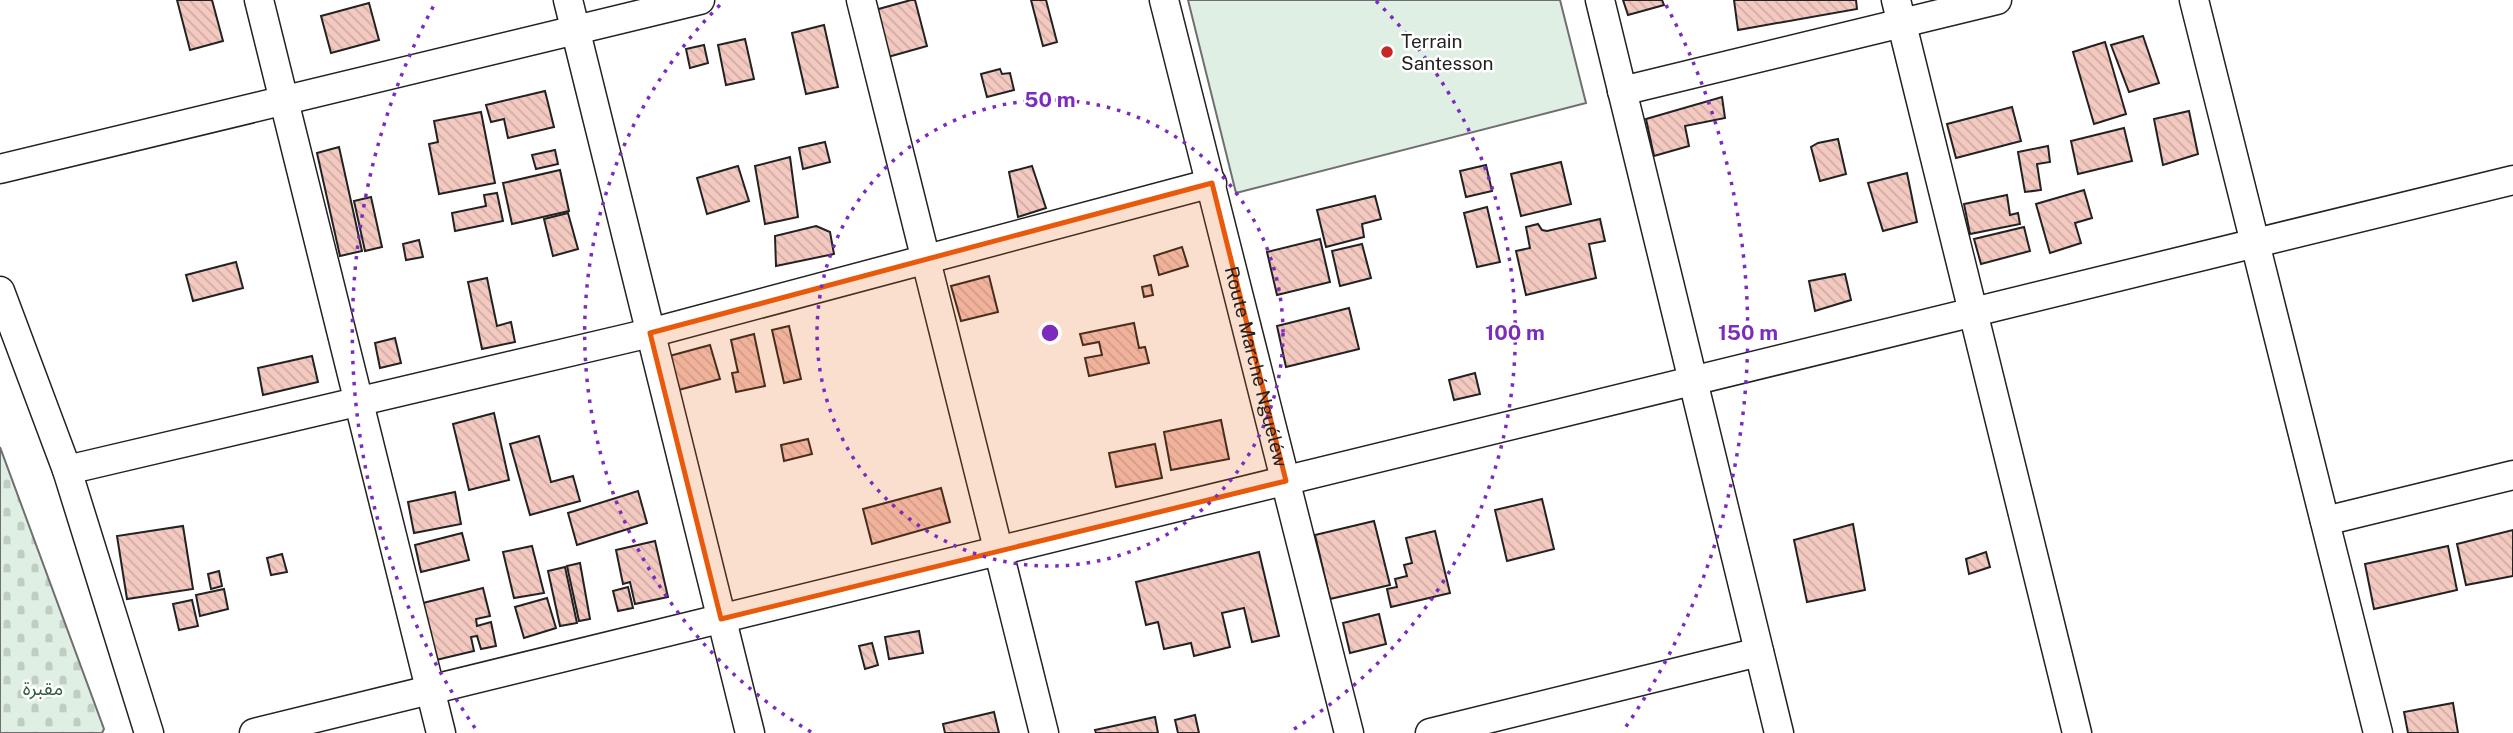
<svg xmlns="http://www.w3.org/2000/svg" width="2513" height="733" font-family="'Public Sans','Noto Sans Arabic',sans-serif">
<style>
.grass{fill:#e0efe3;stroke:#6f6f6f;stroke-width:2}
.cemetery{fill:url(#cemetery-stones);stroke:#6f6f6f;stroke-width:2}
.building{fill:url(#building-back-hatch);stroke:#222;stroke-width:2}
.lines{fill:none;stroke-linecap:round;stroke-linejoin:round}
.street-casing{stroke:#222;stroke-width:31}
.street{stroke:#fff;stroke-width:28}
.marked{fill:#e8590c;fill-opacity:0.2;stroke:#e8590c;stroke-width:5;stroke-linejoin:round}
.ring{fill:none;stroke:#7b2cbf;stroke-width:3.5;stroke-dasharray:3.5 7}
.poi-dot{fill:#c62828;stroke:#fff;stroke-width:2.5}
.labels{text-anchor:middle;stroke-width:5;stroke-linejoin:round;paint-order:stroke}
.poi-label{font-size:19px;fill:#222;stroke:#fff;text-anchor:start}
.street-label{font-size:19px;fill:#222;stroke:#fff}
.park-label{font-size:19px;fill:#2f5e38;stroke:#fff}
.centre{fill:#7b2cbf;stroke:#fff;stroke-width:3.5}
.ring-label{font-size:21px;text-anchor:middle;font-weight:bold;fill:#7b2cbf;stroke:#fff;stroke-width:5;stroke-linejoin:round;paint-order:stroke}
</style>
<defs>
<pattern id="cemetery-stones" width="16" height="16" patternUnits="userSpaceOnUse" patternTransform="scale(1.75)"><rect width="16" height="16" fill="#e0efe3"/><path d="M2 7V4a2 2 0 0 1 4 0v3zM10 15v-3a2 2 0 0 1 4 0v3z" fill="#c0cdc2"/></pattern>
<pattern id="building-back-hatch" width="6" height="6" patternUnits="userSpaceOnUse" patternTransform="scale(1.75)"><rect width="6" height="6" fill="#f3c9c0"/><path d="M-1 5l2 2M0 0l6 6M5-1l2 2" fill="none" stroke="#d0aca5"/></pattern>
</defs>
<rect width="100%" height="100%" fill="#fff"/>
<!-- grass -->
<path class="grass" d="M 1188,0 L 1560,0 L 1586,103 L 1236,193 Z"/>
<!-- cemetery -->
<path class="cemetery" d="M 0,447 L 104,729 L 102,733 L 0,733 Z"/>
<!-- building -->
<g class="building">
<path d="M 177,0 L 212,0 L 223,41 L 190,50 Z"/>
<path d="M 911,0 L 915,0 L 927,46 L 888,57 L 875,10 Z"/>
<path d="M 1031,0 L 1046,0 L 1057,42 L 1043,46 Z"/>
<path d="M 1623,0 L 1662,0 L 1664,5 L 1628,15 Z"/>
<path d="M 1734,0 L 1856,0 L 1857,9 L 1738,30 Z"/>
<path d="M 369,3 L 379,40 L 331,53 L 321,16 Z"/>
<path d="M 824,25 L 838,87 L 806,94 L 792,33 Z"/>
<path d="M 2143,36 L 2159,83 L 2129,92 L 2111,45 Z"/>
<path d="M 745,39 L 754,79 L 726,85 L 718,45 Z"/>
<path d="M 2105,42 L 2126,114 L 2094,124 L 2073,52 Z"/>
<path d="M 704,45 L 708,63 L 690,68 L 686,49 Z"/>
<path d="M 1000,69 L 1002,74 L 1010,73 L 1014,90 L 987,97 L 981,74 Z"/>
<path d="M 545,91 L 554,127 L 508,138 L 504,119 L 491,122 L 486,105 Z"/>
<path d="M 1722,97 L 1725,118 L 1685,126 L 1689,146 L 1654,156 L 1646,119 Z"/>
<path d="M 2012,107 L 2021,141 L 1956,158 L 1947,124 Z"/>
<path d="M 2189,111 L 2198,154 L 2163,165 L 2154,119 Z"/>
<path d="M 481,112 L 495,183 L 439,194 L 429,144 L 438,142 L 434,121 Z"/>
<path d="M 2124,128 L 2132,161 L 2078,174 L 2071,141 Z"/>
<path d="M 1838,139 L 1846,174 L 1820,181 L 1811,147 L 1818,143 Z"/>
<path d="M 825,142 L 830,162 L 803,169 L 799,148 Z"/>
<path d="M 2048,146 L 2050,162 L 2037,164 L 2041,190 L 2025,192 L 2018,152 Z"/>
<path d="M 339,147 L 362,251 L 340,256 L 317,153 Z"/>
<path d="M 555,150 L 558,164 L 536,169 L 532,155 Z"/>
<path d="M 790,157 L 798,217 L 765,224 L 755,166 Z"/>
<path d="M 1561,162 L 1571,204 L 1521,216 L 1511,174 Z"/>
<path d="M 1486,165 L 1492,191 L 1466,197 L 1460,171 Z"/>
<path d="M 738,166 L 749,201 L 707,214 L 697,178 Z"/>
<path d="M 1032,166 L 1046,208 L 1018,217 L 1009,172 Z"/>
<path d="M 560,170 L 569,211 L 512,224 L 503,183 Z"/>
<path d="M 1907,173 L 1917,222 L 1883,231 L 1868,183 Z"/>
<path d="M 2084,190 L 2092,218 L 2075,223 L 2081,243 L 2050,253 L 2036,204 Z"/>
<path d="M 497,193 L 503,221 L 455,231 L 452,213 L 486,206 L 484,195 Z"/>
<path d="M 2007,195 L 2010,215 L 2018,213 L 2020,224 L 1970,234 L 1964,204 Z"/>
<path d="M 1375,196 L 1381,219 L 1362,224 L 1364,237 L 1326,247 L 1317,210 Z"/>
<path d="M 371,197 L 382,247 L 365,251 L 354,201 Z"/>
<path d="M 1487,207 L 1500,262 L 1477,267 L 1464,213 Z"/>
<path d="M 568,213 L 578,249 L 553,256 L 544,219 Z"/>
<path d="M 1600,219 L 1605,241 L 1589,244 L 1596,278 L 1526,295 L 1516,251 L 1530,248 L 1526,227 L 1538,224 L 1542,230 L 1547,231 Z"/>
<path d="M 816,226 L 830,232 L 834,254 L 776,266 L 775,236 Z"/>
<path d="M 2024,227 L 2030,251 L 1981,264 L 1974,239 Z"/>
<path d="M 1320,239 L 1330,282 L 1277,295 L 1267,252 Z"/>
<path d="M 419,240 L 423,257 L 406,260 L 403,244 Z"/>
<path d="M 1362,244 L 1371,278 L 1340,286 L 1332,251 Z"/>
<path d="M 1182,247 L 1188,266 L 1159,275 L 1154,256 Z"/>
<path d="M 236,262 L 243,288 L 193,301 L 186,275 Z"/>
<path d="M 1845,274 L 1851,300 L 1815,311 L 1809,281 Z"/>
<path d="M 989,276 L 998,312 L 961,321 L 951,286 Z"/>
<path d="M 487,278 L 497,326 L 511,322 L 515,342 L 482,349 L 468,282 Z"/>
<path d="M 1151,285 L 1153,295 L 1144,297 L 1142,287 Z"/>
<path d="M 1349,308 L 1359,349 L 1286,367 L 1277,326 Z"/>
<path d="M 1134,323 L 1139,348 L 1145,347 L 1149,363 L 1089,376 L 1085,358 L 1102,355 L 1099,342 L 1083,345 L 1080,334 Z"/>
<path d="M 789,326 L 801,379 L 784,383 L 772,330 Z"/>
<path d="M 754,334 L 765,386 L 736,392 L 732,373 L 738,372 L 731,340 Z"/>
<path d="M 395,338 L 401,363 L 380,368 L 375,343 Z"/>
<path d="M 710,345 L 720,379 L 671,392 L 662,358 Z"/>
<path d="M 312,356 L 318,382 L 263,395 L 258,368 Z"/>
<path d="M 1475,373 L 1480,394 L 1454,400 L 1449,380 Z"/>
<path d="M 494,413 L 509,480 L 469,490 L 453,424 Z"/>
<path d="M 1221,420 L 1229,459 L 1171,470 L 1164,432 Z"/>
<path d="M 539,436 L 551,482 L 573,476 L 580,501 L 530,515 L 510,444 Z"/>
<path d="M 808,439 L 812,454 L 784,461 L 781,445 Z"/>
<path d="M 1155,444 L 1162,478 L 1116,487 L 1109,453 Z"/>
<path d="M 941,488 L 950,522 L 872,544 L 863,509 Z"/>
<path d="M 638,491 L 647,523 L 577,545 L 568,513 Z"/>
<path d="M 455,492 L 461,524 L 414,533 L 408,502 Z"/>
<path d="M 1542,499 L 1554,549 L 1507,561 L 1495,510 Z"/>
<path d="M 1374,521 L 1390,585 L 1330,599 L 1315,535 Z"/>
<path d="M 1853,524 L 1865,590 L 1807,602 L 1794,540 Z"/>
<path d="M 183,526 L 193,589 L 127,599 L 117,536 Z"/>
<path d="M 2513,530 L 2513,576 L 2466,585 L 2457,544 Z"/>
<path d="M 1435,531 L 1450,593 L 1391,607 L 1387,589 L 1397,587 L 1395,579 L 1407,576 L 1404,565 L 1412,563 L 1406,538 Z"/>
<path d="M 462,533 L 469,560 L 421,572 L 415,545 Z"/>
<path d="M 655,541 L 668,597 L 635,604 L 630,582 L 623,584 L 616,550 Z"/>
<path d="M 532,546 L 544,593 L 514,598 L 503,552 Z"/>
<path d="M 2448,546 L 2457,590 L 2374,609 L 2365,564 Z"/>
<path d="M 1259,552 L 1279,636 L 1252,642 L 1244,608 L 1222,613 L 1230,647 L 1194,656 L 1191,643 L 1164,649 L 1158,622 L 1146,625 L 1136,582 Z"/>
<path d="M 1986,552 L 1990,567 L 1969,574 L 1966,559 Z"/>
<path d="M 282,554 L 287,572 L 271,575 L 267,558 Z"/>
<path d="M 580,563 L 590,619 L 579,621 L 567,566 Z"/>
<path d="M 565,567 L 577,623 L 560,626 L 548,571 Z"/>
<path d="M 219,571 L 222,586 L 211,589 L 208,574 Z"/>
<path d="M 628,587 L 633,608 L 618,611 L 613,591 Z"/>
<path d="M 483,588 L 490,616 L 476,619 L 477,626 L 491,622 L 496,646 L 481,649 L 477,636 L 471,637 L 474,651 L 436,660 L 423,603 Z"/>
<path d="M 224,589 L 228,609 L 200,616 L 196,595 Z"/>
<path d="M 547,598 L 556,628 L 524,638 L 515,607 Z"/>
<path d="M 192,600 L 198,626 L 179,630 L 173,604 Z"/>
<path d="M 1379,614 L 1386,644 L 1350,653 L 1343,623 Z"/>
<path d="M 919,631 L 923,653 L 889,659 L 885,637 Z"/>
<path d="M 872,643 L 878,665 L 865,669 L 859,646 Z"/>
<path d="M 2453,703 L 2458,733 L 2408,733 L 2404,712 Z"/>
<path d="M 994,712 L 999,733 L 945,733 L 943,724 Z"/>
<path d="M 1195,715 L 1199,733 L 1178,733 L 1175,720 Z"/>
<path d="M 1155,717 L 1158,733 L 1096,733 L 1095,730 Z"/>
</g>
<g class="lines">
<defs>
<g id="street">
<path d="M 259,0 L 441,733"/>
<path d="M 568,0 L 750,733"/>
<path d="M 861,0 L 1044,733"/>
<path id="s1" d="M 1164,0 L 1349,733"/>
<path d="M 1600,0 L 1779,733"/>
<path d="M 1896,0 L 2077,733"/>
<path d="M 2194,0 L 2378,733"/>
<path d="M 1622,91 L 1997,0"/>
<path d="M 0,169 L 700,0"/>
<path d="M 0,291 L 67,470 L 149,733"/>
<path d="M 67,470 L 650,333 L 1212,183"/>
<path d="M 2325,521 L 2513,475"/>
<path d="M 254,733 L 2513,180"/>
<path d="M 1430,733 L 1759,652"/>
</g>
</defs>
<!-- street casing -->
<use href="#street" class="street-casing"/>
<!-- street -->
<use href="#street" class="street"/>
</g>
<!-- marked area -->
<path class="marked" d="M 1212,183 L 1286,481 L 721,619 L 650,333 Z"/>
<!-- distance rings -->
<g class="ring">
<circle cx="1050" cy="333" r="233"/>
<path d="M811 732A465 465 0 0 1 724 1M1376 1A465 465 0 0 1 1289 732"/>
<path d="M475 728A698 698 0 0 1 434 5M1666 5A698 698 0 0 1 1625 728"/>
</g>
<!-- markers -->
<circle class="poi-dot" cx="1387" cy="52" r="7"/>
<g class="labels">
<!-- poi labels -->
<g class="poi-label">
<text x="1401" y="48">Terrain<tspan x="1401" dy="22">Santesson</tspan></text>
</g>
<!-- street labels -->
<g class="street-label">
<text dy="7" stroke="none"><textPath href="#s1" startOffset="378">Route Marché Nguéléw</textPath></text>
</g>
<!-- park labels -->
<g class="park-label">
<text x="43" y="695">مقبرة</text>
</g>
</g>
<circle cx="1050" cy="333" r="10" class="centre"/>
<g class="ring-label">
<text x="1050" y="107">50 m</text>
<text x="1515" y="340">100 m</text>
<text x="1748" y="340">150 m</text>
</g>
</svg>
